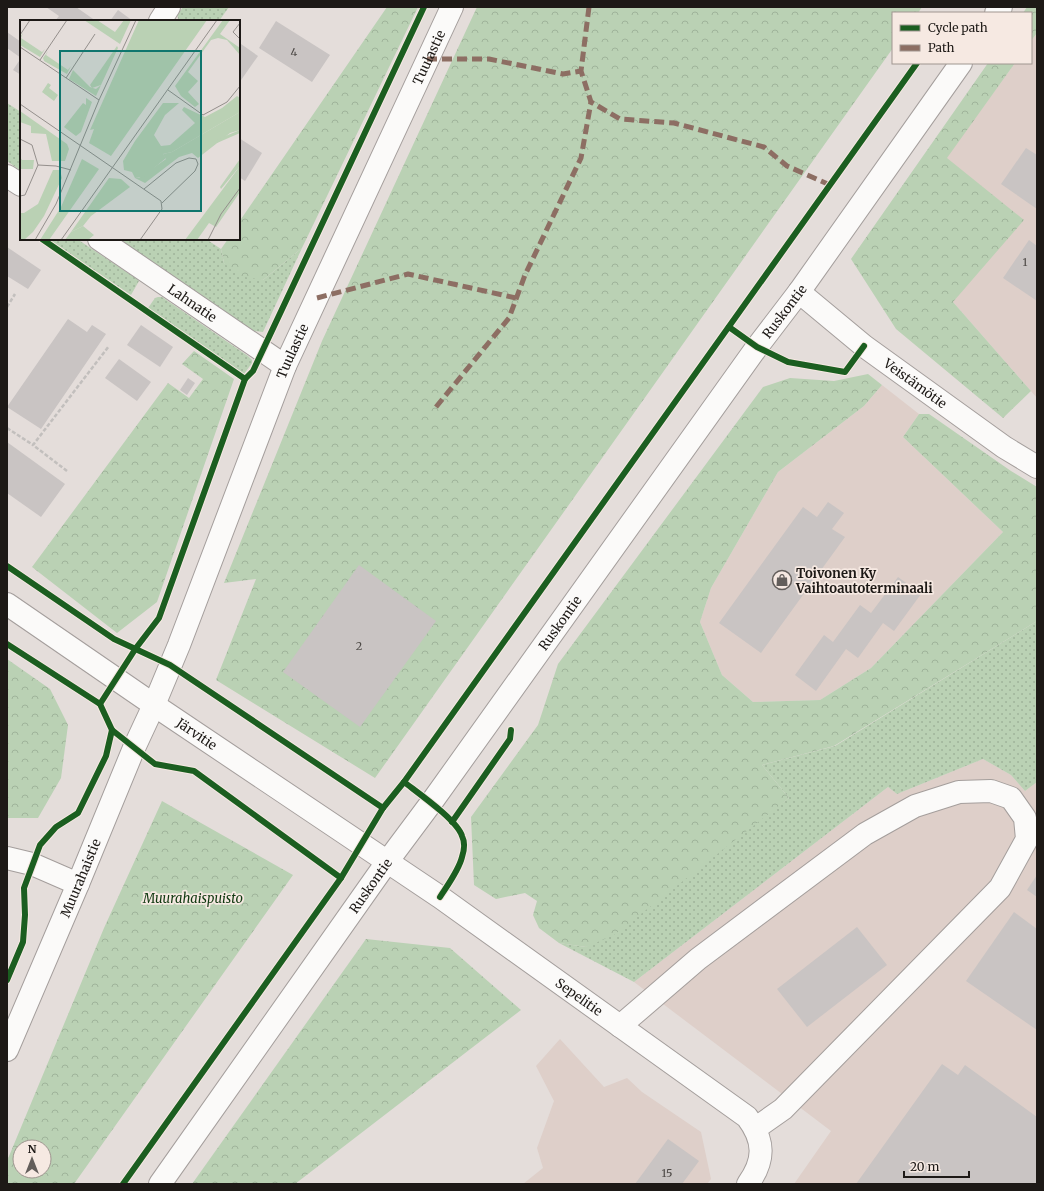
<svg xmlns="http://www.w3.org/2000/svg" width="1044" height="1191" font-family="Merriweather,serif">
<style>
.built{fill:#decfc9}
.grass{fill:url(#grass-dots)}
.forest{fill:url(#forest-crowns);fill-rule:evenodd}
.building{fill:#c9c4c3}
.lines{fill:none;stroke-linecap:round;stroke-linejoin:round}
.minor-casing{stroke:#a49e9c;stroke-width:24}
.major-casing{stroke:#a49e9c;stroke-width:24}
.path{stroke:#c2bfbd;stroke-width:2.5;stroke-dasharray:4 2;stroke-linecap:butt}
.minor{stroke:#fbfaf9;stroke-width:22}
.major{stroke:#fbfaf9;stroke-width:22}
.quiet{stroke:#8d6e63;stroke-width:5;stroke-dasharray:10 5;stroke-linecap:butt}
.cycleway-casing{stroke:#f6e9e2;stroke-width:8}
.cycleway{stroke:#1b5e20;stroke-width:6}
.labels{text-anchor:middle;stroke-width:3.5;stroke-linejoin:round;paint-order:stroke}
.number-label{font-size:11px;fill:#4c4845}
.street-label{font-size:13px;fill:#1d1916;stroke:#f6e9e2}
.poi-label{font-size:13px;font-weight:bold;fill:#1d1916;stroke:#f6e9e2;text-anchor:start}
.park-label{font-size:13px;font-style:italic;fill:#0f380f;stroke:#f6e9e2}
.inset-road{fill:none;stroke:#948f8c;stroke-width:1}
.view{fill:#0f766e;fill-opacity:0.15;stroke:#0f766e;stroke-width:2}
.inset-edge{fill:none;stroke:#1d1916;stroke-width:2}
</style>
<defs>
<pattern id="grass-dots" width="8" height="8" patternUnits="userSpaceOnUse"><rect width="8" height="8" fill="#bad1b4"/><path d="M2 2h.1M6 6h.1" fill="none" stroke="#9fb39a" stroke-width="1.8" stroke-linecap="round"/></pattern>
<pattern id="forest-crowns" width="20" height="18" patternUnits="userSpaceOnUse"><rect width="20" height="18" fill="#bad1b4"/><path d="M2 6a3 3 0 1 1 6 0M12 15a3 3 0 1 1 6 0" fill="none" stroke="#9fb39a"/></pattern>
</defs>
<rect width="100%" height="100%" fill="#e4ddda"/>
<!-- built -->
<g class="built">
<path d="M 1037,33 L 1037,398 L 953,302 L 946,158 L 1015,63 L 1031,63 L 1031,41 Z"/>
<path d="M 882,385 L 919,414 L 903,437 L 1003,532 L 871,668 L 820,700 L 753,702 L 722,675 L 700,622 L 711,588 L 778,472 L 864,406 Z"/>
<path d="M 983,759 L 1011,775 L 1025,791 L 1037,782 L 1037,1184 L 794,1184 L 831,1131 L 634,982 L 888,787 L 897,794 Z"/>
<path d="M 560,1039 L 604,1087 L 627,1078 L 642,1092 L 701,1132 L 711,1179 L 707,1184 L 523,1184 L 543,1168 L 537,1148 L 554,1101 L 536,1066 Z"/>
</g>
<!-- grass -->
<g class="grass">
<path d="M 183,7 L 229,7 L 219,21 L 179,21 L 177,15 Z"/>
<path d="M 7,103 L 21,112 L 21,171 L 7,161 Z"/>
<path d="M 47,239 L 77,239 L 137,279 L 139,281 L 131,295 Z"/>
<path d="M 119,239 L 206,239 L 221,249 L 224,263 L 263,280 L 302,248 L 263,332 L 254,331 Z"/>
<path d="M 158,297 L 162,297 L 248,356 L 252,360 L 252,363 L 244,374 L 148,308 L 155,298 Z"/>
<path d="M 1037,621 L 1037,782 L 1025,791 L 1011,775 L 983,759 L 897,794 L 888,787 L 634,982 L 559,943 L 586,947 L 789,798 L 762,765 L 835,746 Z"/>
</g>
<!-- forest -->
<g class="forest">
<path d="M 387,7 L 418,7 L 302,248 L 263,280 L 239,276 L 224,263 L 221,249 L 228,239 L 239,239 L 239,222 Z"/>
<path d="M 477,7 L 922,7 L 918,13 L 893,13 L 893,48 L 375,778 L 216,680 L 256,579 L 224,583 L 322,341 Z"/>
<path d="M 1027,7 L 1037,7 L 1037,33 L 1031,41 L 1031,13 L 1023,13 Z"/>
<path d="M 988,63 L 1015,63 L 947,158 L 1024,220 L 953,302 L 1031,391 L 1003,418 L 896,329 L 851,259 Z"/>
<path d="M 194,351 L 234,379 L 157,602 L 117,633 L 32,567 L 168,383 L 189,398 L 203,379 L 182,364 Z"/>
<path d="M 868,374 L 882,385 L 864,406 L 778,472 L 711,588 L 700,622 L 722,675 L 753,702 L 820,700 L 871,668 L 1003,532 L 903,437 L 919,414 L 929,414 L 1011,471 L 1037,487 L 1037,621 L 834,746 L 762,765 L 789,798 L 614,935 L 586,947 L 559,943 L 539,928 L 533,915 L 537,901 L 525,893 L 496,899 L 474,885 L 471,817 L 538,725 L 558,664 L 763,387 L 790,378 L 834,381 Z"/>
<path d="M 7,659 L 50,689 L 68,725 L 61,778 L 38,818 L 7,818 Z"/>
<path d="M 162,801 L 293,875 L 74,1184 L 7,1184 L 7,1161 L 104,928 ZM 20,1147 L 44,1147 L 44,1171 L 20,1171 Z"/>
<path d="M 366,939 L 450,948 L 521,1010 L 295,1184 L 192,1184 Z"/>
</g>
<!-- building -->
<g class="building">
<path d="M 46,7 L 76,7 L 96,21 L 55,21 L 59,16 Z"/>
<path d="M 118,10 L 133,21 L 110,21 Z"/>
<path d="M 276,21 L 330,55 L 312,82 L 259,48 Z"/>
<path d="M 7,32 L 21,42 L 21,75 L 13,70 L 21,58 L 7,48 Z"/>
<path d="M 241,44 L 258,56 L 239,83 L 239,48 Z"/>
<path d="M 239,138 L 262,153 L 245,181 L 239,177 Z"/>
<path d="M 1026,148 L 1037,155 L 1037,209 L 1001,184 Z"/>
<path d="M 1029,240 L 1037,246 L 1037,301 L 1003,278 Z"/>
<path d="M 7,247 L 41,270 L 28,289 L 7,276 Z"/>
<path d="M 68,319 L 87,332 L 92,325 L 106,334 L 41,429 L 7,407 Z"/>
<path d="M 141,325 L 173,347 L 160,367 L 127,345 Z"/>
<path d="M 119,359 L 151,382 L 137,401 L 105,378 Z"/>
<path d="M 188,378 L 195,383 L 187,395 L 180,390 Z"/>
<path d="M 7,442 L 65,484 L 41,517 L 7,493 Z"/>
<path d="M 828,502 L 844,513 L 832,529 L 845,537 L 761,653 L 719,623 L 803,507 L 817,517 Z"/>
<path d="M 359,565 L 436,621 L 360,727 L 283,672 Z"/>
<path d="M 898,577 L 921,594 L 894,631 L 883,623 L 858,658 L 846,649 L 816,691 L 795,675 L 824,635 L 833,642 L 860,605 L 871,613 Z"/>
<path d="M 1037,875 L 1037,897 L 1027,890 Z"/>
<path d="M 1014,912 L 1037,929 L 1037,1030 L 966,981 Z"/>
<path d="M 857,927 L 887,965 L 807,1027 L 777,989 Z"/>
<path d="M 942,1064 L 958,1075 L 965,1065 L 1037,1117 L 1037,1184 L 856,1184 Z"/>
<path d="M 668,1139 L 699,1161 L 682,1184 L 635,1184 Z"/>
</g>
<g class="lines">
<defs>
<g id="minor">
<path d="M 160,21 L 169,7"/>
<path d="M 7,176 L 21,185"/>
<path id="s1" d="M 99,239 L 285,366"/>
<path id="s2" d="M 799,292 L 864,346 L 1004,447 L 1037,467"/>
<path id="s3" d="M 7,604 L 154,705 L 440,897 L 747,1117 C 765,1141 765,1160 748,1184"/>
<path d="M 7,858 L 32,864 L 78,884"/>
<path d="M 620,1026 L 698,959 L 865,834 L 915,806 L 959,792 L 991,791 L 1011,798 L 1025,818 L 1027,839 L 1000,888 L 783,1109 L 756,1128"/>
<path id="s4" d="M 7,1050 L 78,884 L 134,748 L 154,705 L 179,645 L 285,366 L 452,7"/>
</g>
<g id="major">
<path d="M 996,13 L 1001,7"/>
<path id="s5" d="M 160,1184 L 387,862 L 431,803 L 757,347 L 799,292 L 961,63"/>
</g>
</defs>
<!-- minor casing -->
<use href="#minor" class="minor-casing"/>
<!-- major casing -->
<use href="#major" class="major-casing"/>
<!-- path -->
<g class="path">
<path d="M 7,307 L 15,294"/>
<path d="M 7,428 L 33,445"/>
<path d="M 67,471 L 33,445 L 109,346"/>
</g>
<!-- minor -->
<use href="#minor" class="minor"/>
<!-- major -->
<use href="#major" class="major"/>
<!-- quiet -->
<g class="quiet">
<path d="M 589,7 L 581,71 L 591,102 L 620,119 L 674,123 L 764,147 L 787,166 L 830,185"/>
<path d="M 427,59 L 489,59 L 563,74 L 581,71"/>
<path d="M 317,298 L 408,274 L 516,298"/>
<path d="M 436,407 L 509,318 L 525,275 L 581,158 L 591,102"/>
</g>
<defs>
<g id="cycleway">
<path d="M 42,239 L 245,379"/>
<path d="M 729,327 L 757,347 L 788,362 L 845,372 L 864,346"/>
<path d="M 7,566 L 114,639 L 170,665 L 383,808"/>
<path d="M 7,644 L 100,704 L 112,730 L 155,764 L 194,771 L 341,878"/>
<path d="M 100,704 L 136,648 L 159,618 L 245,379 L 253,371 L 424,7"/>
<path d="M 404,782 C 418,793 457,820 462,836 C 465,842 464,851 462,857 C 459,870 447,886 440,897"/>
<path d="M 452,822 L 510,739 L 511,730"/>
<path d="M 7,980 L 23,942 L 25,915 L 24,888 L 40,845 L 56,827 L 78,813 L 106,756 L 112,730"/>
<path d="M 123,1184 L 341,878 L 383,808 L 404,782 L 917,63"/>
</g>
</defs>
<!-- cycleway casing -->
<use href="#cycleway" class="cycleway-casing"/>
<!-- cycleway -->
<use href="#cycleway" class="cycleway"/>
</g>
<!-- icons -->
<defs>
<symbol id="shop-ring" viewBox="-11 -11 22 22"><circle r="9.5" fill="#f6e9e2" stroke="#635e5b" stroke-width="1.5"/><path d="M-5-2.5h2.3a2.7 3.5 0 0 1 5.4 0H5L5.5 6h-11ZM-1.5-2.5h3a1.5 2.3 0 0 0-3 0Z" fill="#635e5b"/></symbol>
</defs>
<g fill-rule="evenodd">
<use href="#shop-ring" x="771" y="569" width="22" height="22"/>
</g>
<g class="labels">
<!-- number labels -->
<g class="number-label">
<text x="294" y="56">4</text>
<text x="1025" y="266">1</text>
<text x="359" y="650">2</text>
<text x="667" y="1177">15</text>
</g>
<!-- street labels -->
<g class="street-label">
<text dy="5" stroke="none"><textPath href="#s4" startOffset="1079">Tuulastie</textPath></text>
<text dy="5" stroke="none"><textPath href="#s1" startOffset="113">Lahnatie</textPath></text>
<text dy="5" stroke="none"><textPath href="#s5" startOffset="1073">Ruskontie</textPath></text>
<text dy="5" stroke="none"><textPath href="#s4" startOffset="755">Tuulastie</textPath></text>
<text dy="5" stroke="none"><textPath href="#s2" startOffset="148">Veistämötie</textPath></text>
<text dy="5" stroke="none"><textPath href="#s5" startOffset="689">Ruskontie</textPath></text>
<text dy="5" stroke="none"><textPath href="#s3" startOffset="230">Järvitie</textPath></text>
<text dy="5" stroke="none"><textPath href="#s4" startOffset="187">Muurahaistie</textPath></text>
<text dy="5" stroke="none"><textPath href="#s5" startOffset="365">Ruskontie</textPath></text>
<text dy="5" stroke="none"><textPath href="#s3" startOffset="694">Sepelitie</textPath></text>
</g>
<!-- poi labels -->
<g class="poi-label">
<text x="796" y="578">Toivonen Ky<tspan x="796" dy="15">Vaihtoautoterminaali</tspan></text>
</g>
<!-- park labels -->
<g class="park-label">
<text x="193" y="903">Muurahaispuisto</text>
</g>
</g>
<!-- overview -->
<g transform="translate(20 20)">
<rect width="220" height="220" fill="#e4ddda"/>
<path d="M 64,0 L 77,0 L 95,12 L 104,0 L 111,0 L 100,24 ZM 3,13 L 1,18 L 22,32 L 25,29 L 20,37 L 0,25 L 0,17 ZM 28,31 L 26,35 L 48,50 L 51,46 L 47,54 L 24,41 L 23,38 ZM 53,50 L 70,67 L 76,69 L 81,65 L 76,76 L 49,59 ZM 28,63 L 31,65 L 29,68 L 38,75 L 34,81 L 22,72 ZM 220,92 L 220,110 L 210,113 L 178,138 L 172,133 L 159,137 L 125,163 L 115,158 L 119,158 L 146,139 L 143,134 L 152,132 ZM 220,146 L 220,172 L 196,207 L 189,203 L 177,220 L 165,220 ZM 63,206 L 74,215 L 68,220 L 45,220 L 51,212 Z" fill="#bad1b4"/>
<path d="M 119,0 L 187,0 L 91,136 L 69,123 L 74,109 L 70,110 ZM 203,0 L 210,0 L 200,14 L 220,28 L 220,35 L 207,20 L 198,18 L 191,20 L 168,52 L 178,61 L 168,72 L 179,84 L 175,87 L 161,76 L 155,66 ZM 97,26 L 98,28 L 81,65 L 72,68 L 70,65 ZM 217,76 L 220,78 L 220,92 L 152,132 L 143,134 L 146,138 L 123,157 L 115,158 L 112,152 L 104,150 L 103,141 L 115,121 L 143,83 L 159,83 L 145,95 L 134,115 L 141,126 L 150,125 L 175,103 L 162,90 L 164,87 L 185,97 L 202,88 ZM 66,78 L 72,82 L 61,112 L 56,116 L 44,107 L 63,83 L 66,85 ZM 0,91 L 47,124 L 49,129 L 45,141 L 32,141 L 26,114 L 11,113 L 11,106 L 0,102 ZM 220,110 L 220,113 L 197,123 L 198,119 ZM 0,137 L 2,140 L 14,140 L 13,149 L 0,149 ZM 62,139 L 79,149 L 29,220 L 20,220 L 41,187 ZM 220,139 L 220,146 L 201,169 L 200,167 ZM 33,150 L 40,150 L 42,158 L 24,196 L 13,212 L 4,220 L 0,220 L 0,193 L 4,193 L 18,184 ZM 89,158 L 101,159 L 110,167 L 71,196 L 63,206 L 51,212 Z" fill="#bad1b4"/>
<path class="inset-road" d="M 220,3 L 213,12 L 220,19M 0,15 L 10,0M 0,27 L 79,80M 20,40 L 47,0M 46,58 L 75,14M 148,70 L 183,95 L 207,82 L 220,66M 0,84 L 141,181 L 142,189 L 120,220M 0,119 L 12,125 L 18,145 L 36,146 L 51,150M 124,169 L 156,143 L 169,138 L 176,139 L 178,144 L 175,151 L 142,183M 0,176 L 5,175 L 18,145M 15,220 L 36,184 L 79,80 L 116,0M 41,220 L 197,0M 188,220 L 201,194 L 220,168"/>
<path class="view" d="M 40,31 L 181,31 L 181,191 L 40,191 Z"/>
<rect width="220" height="220" class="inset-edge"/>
</g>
<!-- border -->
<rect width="1044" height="1191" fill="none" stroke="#1d1916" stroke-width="16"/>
<!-- legend -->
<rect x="892" y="12" width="140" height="52" fill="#f6e9e2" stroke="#9f9690"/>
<rect x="900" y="25" width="20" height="6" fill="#1b5e20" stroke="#9f9690"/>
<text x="928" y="32" font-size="12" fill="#1d1916">Cycle path</text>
<rect x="900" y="45" width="20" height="6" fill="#8d6e63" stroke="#9f9690"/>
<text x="928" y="52" font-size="12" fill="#1d1916">Path</text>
<!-- north arrow -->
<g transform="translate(32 1159)"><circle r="19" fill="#f6e9e2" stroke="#9f9690"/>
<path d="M0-3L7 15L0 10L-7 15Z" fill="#635e5b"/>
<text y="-6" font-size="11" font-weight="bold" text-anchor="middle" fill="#1d1916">N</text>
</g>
<!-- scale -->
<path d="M904 1171v6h65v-6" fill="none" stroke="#1d1916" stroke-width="2"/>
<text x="910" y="1171" font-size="12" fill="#1d1916" stroke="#f6e9e2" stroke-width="3" paint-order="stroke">20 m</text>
</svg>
